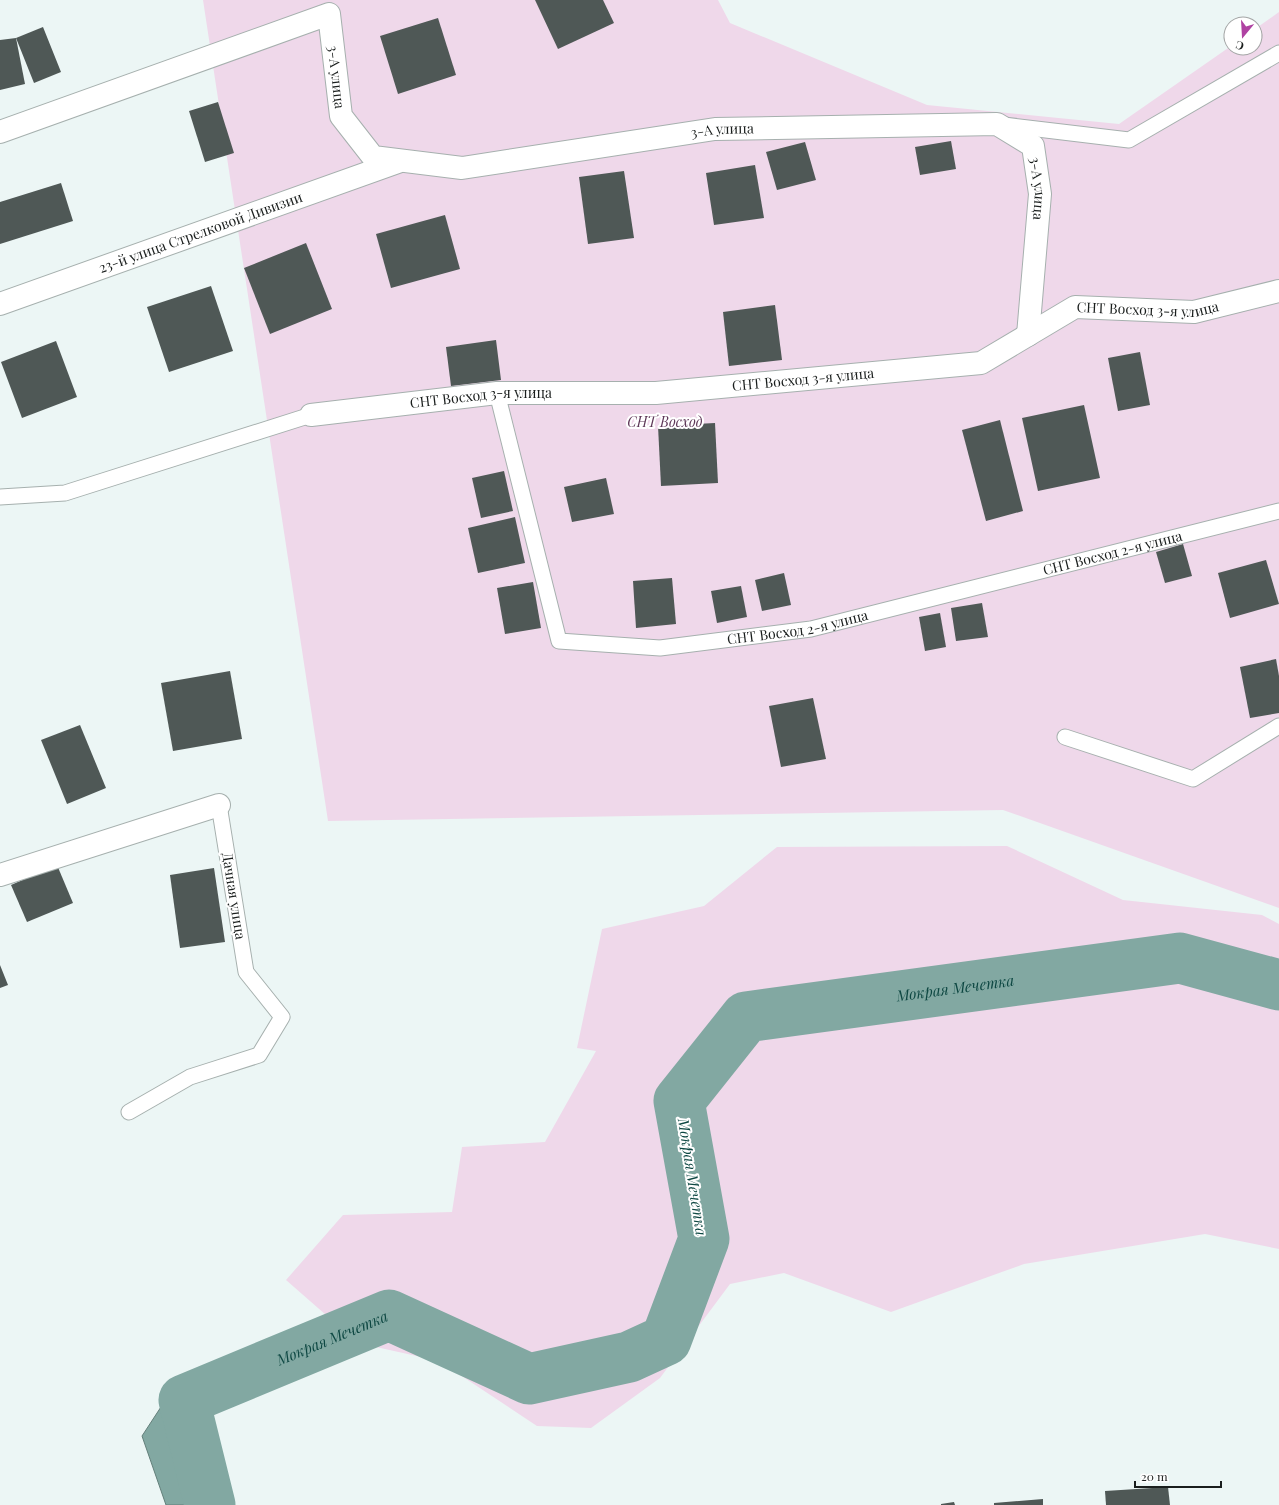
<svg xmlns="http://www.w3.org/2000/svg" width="1279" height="1505" font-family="'Playfair Display',serif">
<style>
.green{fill:#efd8ea}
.water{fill:#82a8a2;stroke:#637f7a}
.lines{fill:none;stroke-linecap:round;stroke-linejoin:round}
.river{stroke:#82a8a2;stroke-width:51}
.building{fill:#4f5856}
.service-casing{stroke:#a6b0ae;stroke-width:17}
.minor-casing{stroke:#a6b0ae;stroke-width:24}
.service{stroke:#fff;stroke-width:15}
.minor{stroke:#fff;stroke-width:22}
.labels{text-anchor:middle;stroke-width:4;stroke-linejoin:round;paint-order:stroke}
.street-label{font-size:14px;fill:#1a1e1d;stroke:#fff}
.park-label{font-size:14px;font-style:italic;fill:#5e3858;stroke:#fff}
.water-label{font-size:15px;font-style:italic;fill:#0d4742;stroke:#fff}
</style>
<rect width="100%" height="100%" fill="#ecf6f5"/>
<!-- green -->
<g class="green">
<path d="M 203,0 L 718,0 L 730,23 L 927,105 L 1119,124 L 1231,46 L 1231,48 L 1255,48 L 1255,29 L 1279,12 L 1279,908 L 1003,810 L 328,821 Z"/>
<path d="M 1007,846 L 1123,900 L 1262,915 L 1279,924 L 1279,1249 L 1205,1234 L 1024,1264 L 891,1312 L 784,1273 L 730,1284 L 660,1378 L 591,1428 L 537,1426 L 439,1361 L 358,1343 L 286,1280 L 343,1215 L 452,1212 L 462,1147 L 545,1142 L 596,1051 L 577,1048 L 602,929 L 704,906 L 777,847 Z"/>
</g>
<!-- water -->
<path class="water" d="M 174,1387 L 219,1452 L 224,1505 L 166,1505 L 142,1436 Z"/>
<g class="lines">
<!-- river -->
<path class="river" id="s1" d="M 210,1505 L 184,1400 L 389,1315 L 529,1379 L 629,1357 L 666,1340 L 704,1239 L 679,1101 L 746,1017 L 1180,958 L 1279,985"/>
</g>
<!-- building -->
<g class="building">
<path d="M 535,0 L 603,0 L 614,23 L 558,49 Z"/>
<path d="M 438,18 L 456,75 L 398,94 L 380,36 Z"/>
<path d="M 43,27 L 61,72 L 34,83 L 16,38 Z"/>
<path d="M 16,38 L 25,84 L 0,90 L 0,40 Z"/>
<path d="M 218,102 L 234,153 L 205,162 L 189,111 Z"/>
<path d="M 951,141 L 956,169 L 920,175 L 915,147 Z"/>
<path d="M 805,142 L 816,180 L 777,190 L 766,152 Z"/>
<path d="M 755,165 L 764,218 L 714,225 L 706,173 Z"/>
<path d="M 624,171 L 634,238 L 588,244 L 579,177 Z"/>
<path d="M 61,183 L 73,221 L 0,244 L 0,202 Z"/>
<path d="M 445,215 L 460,269 L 391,288 L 376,234 Z"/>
<path d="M 306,243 L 332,309 L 270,334 L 244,268 Z"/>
<path d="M 211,286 L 233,351 L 169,372 L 147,307 Z"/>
<path d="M 775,305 L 782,360 L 729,366 L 723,312 Z"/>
<path d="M 496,340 L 501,380 L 451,386 L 446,347 Z"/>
<path d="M 56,341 L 77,397 L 22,418 L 1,362 Z"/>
<path d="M 1140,352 L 1150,405 L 1118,411 L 1108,358 Z"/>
<path d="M 1084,405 L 1100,478 L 1038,491 L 1022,418 Z"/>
<path d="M 1000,420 L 1023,511 L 986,521 L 962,430 Z"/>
<path d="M 715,423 L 718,483 L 661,486 L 658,426 Z"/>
<path d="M 504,471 L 513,511 L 481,518 L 472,478 Z"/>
<path d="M 606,478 L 614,514 L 572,522 L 564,487 Z"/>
<path d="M 515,517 L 525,563 L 478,573 L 468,528 Z"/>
<path d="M 1183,544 L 1192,576 L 1165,583 L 1156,552 Z"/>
<path d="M 1266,560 L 1279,604 L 1230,618 L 1218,573 Z"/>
<path d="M 784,573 L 791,605 L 762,611 L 755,580 Z"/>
<path d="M 672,578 L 676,624 L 636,628 L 633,581 Z"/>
<path d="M 533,582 L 541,628 L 505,634 L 497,588 Z"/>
<path d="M 741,586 L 747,617 L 717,623 L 711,591 Z"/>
<path d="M 982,603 L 988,637 L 956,641 L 951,608 Z"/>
<path d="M 940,613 L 946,647 L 925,651 L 919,617 Z"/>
<path d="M 1276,659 L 1279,676 L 1279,713 L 1250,718 L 1240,667 Z"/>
<path d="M 230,671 L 242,739 L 173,751 L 161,683 Z"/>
<path d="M 813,698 L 826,759 L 781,767 L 769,706 Z"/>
<path d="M 80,725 L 106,788 L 67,804 L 41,740 Z"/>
<path d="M 57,865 L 73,903 L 27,922 L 11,885 Z"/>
<path d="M 214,868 L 225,942 L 180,948 L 170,875 Z"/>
<path d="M 0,965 L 8,985 L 0,988 Z"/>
<path d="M 1168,1487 L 1170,1505 L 1106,1505 L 1105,1491 Z"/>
<path d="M 1043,1499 L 1043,1505 L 994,1505 L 994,1503 Z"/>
<path d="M 954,1502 L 955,1505 L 941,1505 L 941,1504 Z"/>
</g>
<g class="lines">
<defs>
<g id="service">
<path d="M 1004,125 L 1129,140 L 1279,53"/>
<path id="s2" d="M 497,393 L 559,641 L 660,648 L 811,629 L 1279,511"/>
<path d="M 0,497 L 65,493 L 311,415"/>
<path d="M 1065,737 L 1193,779 L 1279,726"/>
<path d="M 129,1112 L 190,1077 L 259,1055 L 282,1017 L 246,972 L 219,805"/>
</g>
<g id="minor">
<path id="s3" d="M 0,132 L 329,14 L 341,116 L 373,157 L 462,168 L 715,129 L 997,124 L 1033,146 L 1040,194 L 1028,335"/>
<path id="s4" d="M 0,304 L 398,162"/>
<path id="s5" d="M 311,415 L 497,393 L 656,393 L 981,363 L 1075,307 L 1194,312 L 1279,291"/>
<path d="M 0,875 L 219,805"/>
</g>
</defs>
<!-- service casing -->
<use href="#service" class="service-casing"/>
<!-- minor casing -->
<use href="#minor" class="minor-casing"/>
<!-- service -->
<use href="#service" class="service"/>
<!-- minor -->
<use href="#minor" class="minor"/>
</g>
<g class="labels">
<!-- street labels -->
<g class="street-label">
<text dy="5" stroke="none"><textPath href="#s3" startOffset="413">3-А улица</textPath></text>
<text dy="5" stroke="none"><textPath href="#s3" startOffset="857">3-А улица</textPath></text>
<text dy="5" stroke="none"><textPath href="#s3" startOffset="1217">3-А улица</textPath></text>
<text dy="5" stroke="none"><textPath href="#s4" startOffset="213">23-й улица Стрелковой Дивизии</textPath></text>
<text dy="5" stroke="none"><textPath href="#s5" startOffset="855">СНТ Восход 3-я улица</textPath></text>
<text dy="5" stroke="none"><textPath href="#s5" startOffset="494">СНТ Восход 3-я улица</textPath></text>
<text dy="5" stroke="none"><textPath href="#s5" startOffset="171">СНТ Восход 3-я улица</textPath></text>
<text dy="5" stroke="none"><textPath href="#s2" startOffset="820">СНТ Восход 2-я улица</textPath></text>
<text dy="5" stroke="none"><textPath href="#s2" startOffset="496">СНТ Восход 2-я улица</textPath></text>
<text transform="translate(234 896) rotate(81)" y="5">Дачная улица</text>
</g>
<!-- park labels -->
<g class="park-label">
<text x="665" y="427">СНТ Восход</text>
</g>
<!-- water labels -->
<g class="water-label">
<text dy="5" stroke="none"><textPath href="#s1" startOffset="1194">Мокрая Мечетка</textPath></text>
<text transform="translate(692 1177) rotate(81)" y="5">Мокрая Мечетка</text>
<text dy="5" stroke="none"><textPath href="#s1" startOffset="269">Мокрая Мечетка</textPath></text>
</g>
</g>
<!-- north arrow -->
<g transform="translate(1243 36) rotate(198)"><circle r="19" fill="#ffffff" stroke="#a3a5a5"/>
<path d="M0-3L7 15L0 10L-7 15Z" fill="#af42a2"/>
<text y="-6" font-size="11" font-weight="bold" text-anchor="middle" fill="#1a1e1d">С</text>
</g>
<!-- scale -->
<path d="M1135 1481v6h86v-6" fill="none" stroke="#1a1e1d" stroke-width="2"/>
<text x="1141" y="1481" font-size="12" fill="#1a1e1d" stroke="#ffffff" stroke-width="3" paint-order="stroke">20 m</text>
</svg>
